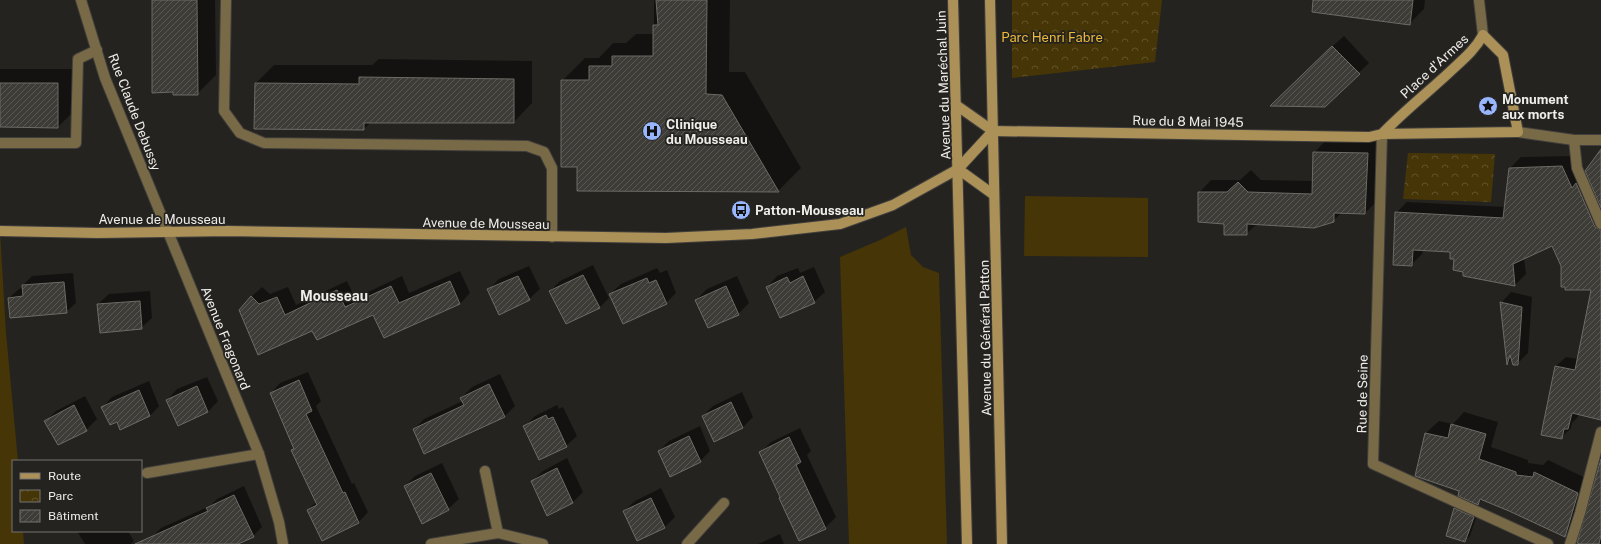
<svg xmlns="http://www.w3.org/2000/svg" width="1601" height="544" font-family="'Public Sans',sans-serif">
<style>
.grass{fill:#463507}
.park{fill:url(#park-crowns)}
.shadow{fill:#0007}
.building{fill:url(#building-hatch);stroke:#6d6b66}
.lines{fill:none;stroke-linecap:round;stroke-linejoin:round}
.lane-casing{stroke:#413f3c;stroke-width:12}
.street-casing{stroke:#413f3c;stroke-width:12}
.secondary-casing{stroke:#413f3c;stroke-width:12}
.lane{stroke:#796a47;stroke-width:10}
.street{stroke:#796a47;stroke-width:10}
.secondary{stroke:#ab9158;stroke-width:10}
.labels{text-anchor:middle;stroke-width:3.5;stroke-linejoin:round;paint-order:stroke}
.park-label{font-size:13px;fill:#edbb39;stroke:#25231f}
.street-label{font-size:13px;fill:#f0eeeb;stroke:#25231f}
.poi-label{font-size:13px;font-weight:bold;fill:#f0eeeb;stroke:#25231f;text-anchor:start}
.neighbourhood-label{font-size:14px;font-weight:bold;fill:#f0eeeb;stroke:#25231f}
</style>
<defs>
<pattern id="park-crowns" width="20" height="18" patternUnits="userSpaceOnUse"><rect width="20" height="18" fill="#463507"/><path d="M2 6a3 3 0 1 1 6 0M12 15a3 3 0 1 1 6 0" fill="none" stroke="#61532b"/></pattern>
<pattern id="building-hatch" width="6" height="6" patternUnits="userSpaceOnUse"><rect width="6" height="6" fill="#3e3c37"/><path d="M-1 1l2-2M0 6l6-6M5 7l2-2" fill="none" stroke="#5a5854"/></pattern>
</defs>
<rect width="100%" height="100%" fill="#25231f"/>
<!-- grass -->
<g class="grass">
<path d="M 1025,196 L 1148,198 L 1148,257 L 1024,256 Z"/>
<path d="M 906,227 L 911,255 L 923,267 L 939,273 L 947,544 L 849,544 L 840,257 L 880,240 Z"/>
<path d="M 0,231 L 6,333 L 18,461 L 13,461 L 13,531 L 23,531 L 24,544 L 0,544 Z"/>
</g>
<!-- park -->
<g class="park">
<path d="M 1012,0 L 1162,0 L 1155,62 L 1012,78 Z"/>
<path d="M 1408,153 L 1495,154 L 1491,202 L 1403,199 Z"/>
</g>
<!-- shadow -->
<g class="shadow">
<path d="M 153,0 L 215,0 L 216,75 L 197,94 Z"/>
<path d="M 654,0 L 730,0 L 729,72 L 745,72 L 801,168 L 778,191 L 578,166 L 562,81 L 585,58 L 599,58 L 613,43 L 626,43 L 636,34 L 654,34 Z"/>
<path d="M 1344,0 L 1425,0 L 1424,9 L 1409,24 Z"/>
<path d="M 1344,36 L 1369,63 L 1324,106 L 1326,52 Z"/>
<path d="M 379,59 L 532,61 L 532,103 L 514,122 L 371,122 L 364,129 L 256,83 L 274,65 L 372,65 Z"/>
<path d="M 0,69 L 73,69 L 73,112 L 58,127 L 0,126 Z"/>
<path d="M 1326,140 L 1379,141 L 1377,201 L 1365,213 L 1342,212 L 1333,221 L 1257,224 L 1246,234 L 1225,223 L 1199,193 L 1211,180 L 1240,180 L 1251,170 L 1261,180 L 1313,181 L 1314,153 Z"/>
<path d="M 1601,154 L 1601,290 L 1562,266 L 1552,245 L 1524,258 L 1526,274 L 1515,285 L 1464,276 L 1464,271 L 1451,251 L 1423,250 L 1422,254 L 1411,265 L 1396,213 L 1407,202 L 1505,207 L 1510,168 L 1521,157 L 1573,156 L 1583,178 Z"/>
<path d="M 593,265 L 609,298 L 599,308 L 550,291 L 560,281 Z"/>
<path d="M 529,266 L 540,289 L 529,299 L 488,290 L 499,279 Z"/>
<path d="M 814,267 L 825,292 L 814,302 L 767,287 L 777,276 L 798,268 L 800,273 Z"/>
<path d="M 657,268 L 660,273 L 667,270 L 676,293 L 666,303 L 610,294 L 621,284 Z"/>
<path d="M 460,271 L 470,293 L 460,304 L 384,336 L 374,313 L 313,329 L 259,353 L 251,297 L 262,287 L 270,294 L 288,287 L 296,305 L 347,281 L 355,298 L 402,276 L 409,293 Z"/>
<path d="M 73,273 L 76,303 L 66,312 L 9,298 L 19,289 L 23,288 L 23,285 L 32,276 Z"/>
<path d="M 737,276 L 749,303 L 738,314 L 696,300 L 707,289 Z"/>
<path d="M 150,291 L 152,318 L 141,328 L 98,304 L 109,294 Z"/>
<path d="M 1511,292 L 1532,297 L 1528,353 L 1517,364 L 1512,359 L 1508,363 L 1501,303 Z"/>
<path d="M 1601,343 L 1601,419 L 1579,414 L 1577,418 L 1572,423 L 1571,428 L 1561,438 L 1556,366 L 1566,357 L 1578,359 Z"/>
<path d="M 308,372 L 321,401 L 316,406 L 352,484 L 354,483 L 368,512 L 359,522 L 322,539 L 308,510 L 316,502 L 271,393 L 280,383 Z"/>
<path d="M 500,374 L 515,406 L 504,417 L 414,429 L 424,419 L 463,401 L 461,398 L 472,387 Z"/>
<path d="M 207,377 L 218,401 L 208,412 L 178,425 L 167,400 L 177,389 Z"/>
<path d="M 149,381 L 159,406 L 150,416 L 117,421 L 103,407 L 112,397 Z"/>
<path d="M 742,392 L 753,417 L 743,427 L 715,441 L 703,416 L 713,406 Z"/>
<path d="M 85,396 L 97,419 L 86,430 L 46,421 L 56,411 Z"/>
<path d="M 557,405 L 559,409 L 563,407 L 577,436 L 566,446 L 524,427 L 535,416 Z"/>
<path d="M 1464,412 L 1498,422 L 1491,447 L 1528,460 L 1528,463 L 1543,465 L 1548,460 L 1590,480 L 1578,523 L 1565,536 L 1510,510 L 1482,499 L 1478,504 L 1460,490 L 1417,476 L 1426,433 L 1439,421 L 1453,424 Z"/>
<path d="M 700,426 L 710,451 L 700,461 L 659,451 L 669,441 Z"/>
<path d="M 800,428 L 811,451 L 807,455 L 836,517 L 825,528 L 781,497 L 761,452 L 771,442 Z"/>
<path d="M 567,458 L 583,492 L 572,503 L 532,481 L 543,471 Z"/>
<path d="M 1601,462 L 1601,544 L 1578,544 Z"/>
<path d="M 442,463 L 459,499 L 448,509 L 405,486 L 415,476 Z"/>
<path d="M 244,486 L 262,527 L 253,536 L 235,544 L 155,544 L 152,537 L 161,528 L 210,506 L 217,499 Z"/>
<path d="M 661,488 L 675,517 L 664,528 L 624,511 L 635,501 Z"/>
<path d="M 1460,504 L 1478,512 L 1470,536 L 1465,541 L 1455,509 Z"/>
<path d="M 77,531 L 128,531 L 134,541 L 131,544 L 85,544 Z"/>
<path d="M 780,534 L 784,544 L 758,544 Z"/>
</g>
<!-- building -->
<g class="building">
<path d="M 152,0 L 197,0 L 198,95 L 173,95 L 173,92 L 152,93 Z"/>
<path d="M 656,0 L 707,0 L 706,94 L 722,95 L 779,192 L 577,191 L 577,167 L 561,167 L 561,80 L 589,80 L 589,66 L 612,66 L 612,56 L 653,56 L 653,25 L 658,25 Z"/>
<path d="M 1313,0 L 1413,0 L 1410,25 L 1312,12 Z"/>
<path d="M 1332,46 L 1360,74 L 1325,107 L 1270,106 Z"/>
<path d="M 359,77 L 514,79 L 514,123 L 364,123 L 364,130 L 254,129 L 255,83 L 359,84 Z"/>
<path d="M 0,83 L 58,83 L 58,128 L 0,127 Z"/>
<path d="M 1601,149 L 1601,208 L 1585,171 Z"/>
<path d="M 1313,152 L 1368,153 L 1365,214 L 1334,213 L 1334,222 L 1314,228 L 1247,224 L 1247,235 L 1224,235 L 1224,224 L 1198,222 L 1198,192 L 1227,192 L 1238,182 L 1248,192 L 1312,194 Z"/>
<path d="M 1562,166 L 1572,188 L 1576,183 L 1595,227 L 1601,230 L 1601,420 L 1572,413 L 1568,429 L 1564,429 L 1562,439 L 1541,435 L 1555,366 L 1575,370 L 1591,290 L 1565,290 L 1565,287 L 1561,287 L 1561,266 L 1552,246 L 1513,264 L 1515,286 L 1463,276 L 1463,272 L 1453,270 L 1454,259 L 1450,259 L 1450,252 L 1413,250 L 1412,266 L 1393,265 L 1395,212 L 1503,218 L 1509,168 Z"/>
<path d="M 583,275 L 600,308 L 566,324 L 549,291 Z"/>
<path d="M 518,276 L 530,300 L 499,315 L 487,289 Z"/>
<path d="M 803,276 L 815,303 L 780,318 L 766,287 L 787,277 L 790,283 Z"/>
<path d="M 647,278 L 649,283 L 656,280 L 667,304 L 623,324 L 609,294 Z"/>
<path d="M 450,281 L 460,304 L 384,338 L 373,315 L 317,340 L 312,331 L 258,355 L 239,310 L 251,296 L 259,304 L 277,297 L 285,315 L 337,290 L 345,307 L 391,286 L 399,303 Z"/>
<path d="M 64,282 L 67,313 L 10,318 L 8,298 L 23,296 L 22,285 Z"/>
<path d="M 726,286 L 739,315 L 708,328 L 695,300 Z"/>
<path d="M 140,301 L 142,329 L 100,333 L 97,304 Z"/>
<path d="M 1500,302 L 1522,307 L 1518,365 L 1513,365 L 1510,355 L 1507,365 Z"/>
<path d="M 299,380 L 312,411 L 306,414 L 343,493 L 345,492 L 359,523 L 322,541 L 307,510 L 317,505 L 291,450 L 294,449 L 270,393 Z"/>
<path d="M 489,384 L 505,417 L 424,454 L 413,429 L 464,405 L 460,398 Z"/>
<path d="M 197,386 L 208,412 L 178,426 L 166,400 Z"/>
<path d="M 139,390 L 150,416 L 120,430 L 117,422 L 110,425 L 101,407 Z"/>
<path d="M 731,402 L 743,428 L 714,442 L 702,416 Z"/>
<path d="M 74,405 L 87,431 L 58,445 L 44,421 Z"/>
<path d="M 546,415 L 548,419 L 553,417 L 567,447 L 539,460 L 523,426 Z"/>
<path d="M 1451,424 L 1486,434 L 1479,459 L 1516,472 L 1516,475 L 1533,477 L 1534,472 L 1578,493 L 1565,537 L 1509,511 L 1480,499 L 1478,505 L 1458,496 L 1459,491 L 1415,476 L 1425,433 L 1448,438 Z"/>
<path d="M 689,436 L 701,462 L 670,477 L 658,451 Z"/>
<path d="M 789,437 L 801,462 L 796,465 L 826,529 L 799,541 L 779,498 L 780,497 L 759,452 Z"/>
<path d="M 1601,459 L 1601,535 L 1599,544 L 1580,544 L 1577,543 Z"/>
<path d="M 557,468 L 573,503 L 547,516 L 531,481 Z"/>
<path d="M 431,473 L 449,510 L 422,524 L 404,486 Z"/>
<path d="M 234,495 L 254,537 L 238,544 L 135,544 L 208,511 L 206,508 Z"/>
<path d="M 651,498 L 665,528 L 637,541 L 623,511 Z"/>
<path d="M 1454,508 L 1474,517 L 1465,542 L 1446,536 Z"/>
</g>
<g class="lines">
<defs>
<g id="lane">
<path d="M 226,0 L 224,111 L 240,133 L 264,143 L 527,146 L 544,152 L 552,168 L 552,237"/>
<path d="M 0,143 L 76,143 L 78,59 L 97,50"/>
</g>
<g id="street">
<path d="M 81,0 L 105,78 L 259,454 L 279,522 L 283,544"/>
<path d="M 1479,0 L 1483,35"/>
<path d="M 1518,132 L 1574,140 L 1601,140"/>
<path d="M 1382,134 L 1373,464 L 1548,544"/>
<path d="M 1574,140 L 1577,168 L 1601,224"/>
<path d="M 485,471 L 498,533"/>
<path d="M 147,473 L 259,454"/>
<path d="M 431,544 L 498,533 L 543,544"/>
<path d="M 687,544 L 724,503"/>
<path d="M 1570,544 L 1580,513 L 1601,432"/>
</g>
<g id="secondary">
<path d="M 953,0 L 967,544"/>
<path d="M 990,0 L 1002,544"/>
<path d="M 956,105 L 993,131"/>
<path d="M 993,131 L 1369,137 L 1382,134 L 1518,132 L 1503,55 L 1483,35 C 1476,48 1466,57 1455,67 C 1431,90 1405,110 1382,134"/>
<path d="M 958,169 L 994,195"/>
<path d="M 0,231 L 98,233 L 228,231 L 666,238 L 752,234 L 840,224 L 893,205 L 958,169 L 993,131"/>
</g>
</defs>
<!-- lane casing -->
<use href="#lane" class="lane-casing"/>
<!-- street casing -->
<use href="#street" class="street-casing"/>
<!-- secondary casing -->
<use href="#secondary" class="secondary-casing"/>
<!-- lane -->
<use href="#lane" class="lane"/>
<!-- street -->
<use href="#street" class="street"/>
<!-- secondary -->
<use href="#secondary" class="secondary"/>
</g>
<!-- icons -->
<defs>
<symbol id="sight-disc" viewBox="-11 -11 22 22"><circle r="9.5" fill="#98b6fd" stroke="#25231f"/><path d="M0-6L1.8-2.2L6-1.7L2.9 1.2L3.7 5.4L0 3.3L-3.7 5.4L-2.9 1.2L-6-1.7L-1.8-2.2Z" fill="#111"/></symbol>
<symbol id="hospital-disc" viewBox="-11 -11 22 22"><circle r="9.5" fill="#98b6fd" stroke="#25231f"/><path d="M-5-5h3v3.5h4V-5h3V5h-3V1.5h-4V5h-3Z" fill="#111"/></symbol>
<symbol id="bus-disc" viewBox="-11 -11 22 22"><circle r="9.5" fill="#98b6fd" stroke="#25231f"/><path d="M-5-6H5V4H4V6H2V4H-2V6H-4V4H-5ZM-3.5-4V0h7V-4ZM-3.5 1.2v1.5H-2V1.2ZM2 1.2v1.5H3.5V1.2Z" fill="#111"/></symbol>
</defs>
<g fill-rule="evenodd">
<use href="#sight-disc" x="1477" y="95" width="22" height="22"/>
<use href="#hospital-disc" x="641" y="120" width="22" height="22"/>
<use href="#bus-disc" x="730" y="199" width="22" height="22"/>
</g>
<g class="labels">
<!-- park labels -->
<g class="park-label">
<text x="1052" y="42">Parc Henri Fabre</text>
</g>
<!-- street labels -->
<g class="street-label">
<text transform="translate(1434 66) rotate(-43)" y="5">Place d'Armes</text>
<text transform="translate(943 85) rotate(-92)" y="5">Avenue du Maréchal Juin</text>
<text transform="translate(135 112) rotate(69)" y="5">Rue Claude Debussy</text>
<text transform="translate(1188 121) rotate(1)" y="5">Rue du 8 Mai 1945</text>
<text x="162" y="224">Avenue de Mousseau</text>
<text transform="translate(486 223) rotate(1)" y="5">Avenue de Mousseau</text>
<text transform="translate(226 338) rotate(68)" y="5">Avenue Fragonard</text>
<text transform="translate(985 338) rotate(-91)" y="5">Avenue du Général Patton</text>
<text transform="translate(1362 394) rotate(-89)" y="5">Rue de Seine</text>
</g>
<!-- poi labels -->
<g class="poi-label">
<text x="1502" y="104">Monument<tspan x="1502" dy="15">aux morts</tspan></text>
<text x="666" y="129">Clinique<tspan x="666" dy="15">du Mousseau</tspan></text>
<text x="755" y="215">Patton-Mousseau</text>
</g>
<!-- neighbourhood labels -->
<g class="neighbourhood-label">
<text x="334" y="301">Mousseau</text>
</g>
</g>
<!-- legend -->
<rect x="12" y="460" width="130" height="72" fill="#25231f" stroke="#767471"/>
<rect x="20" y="473" width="20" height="6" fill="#ab9158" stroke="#767471"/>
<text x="48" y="480" font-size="12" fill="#f0eeeb">Route</text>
<rect x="20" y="490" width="20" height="12" fill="url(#park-crowns)" stroke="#767471"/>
<text x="48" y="500" font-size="12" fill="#f0eeeb">Parc</text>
<rect x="20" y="510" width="20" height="12" fill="url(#building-hatch)" stroke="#767471"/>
<text x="48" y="520" font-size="12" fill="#f0eeeb">Bâtiment</text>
</svg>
